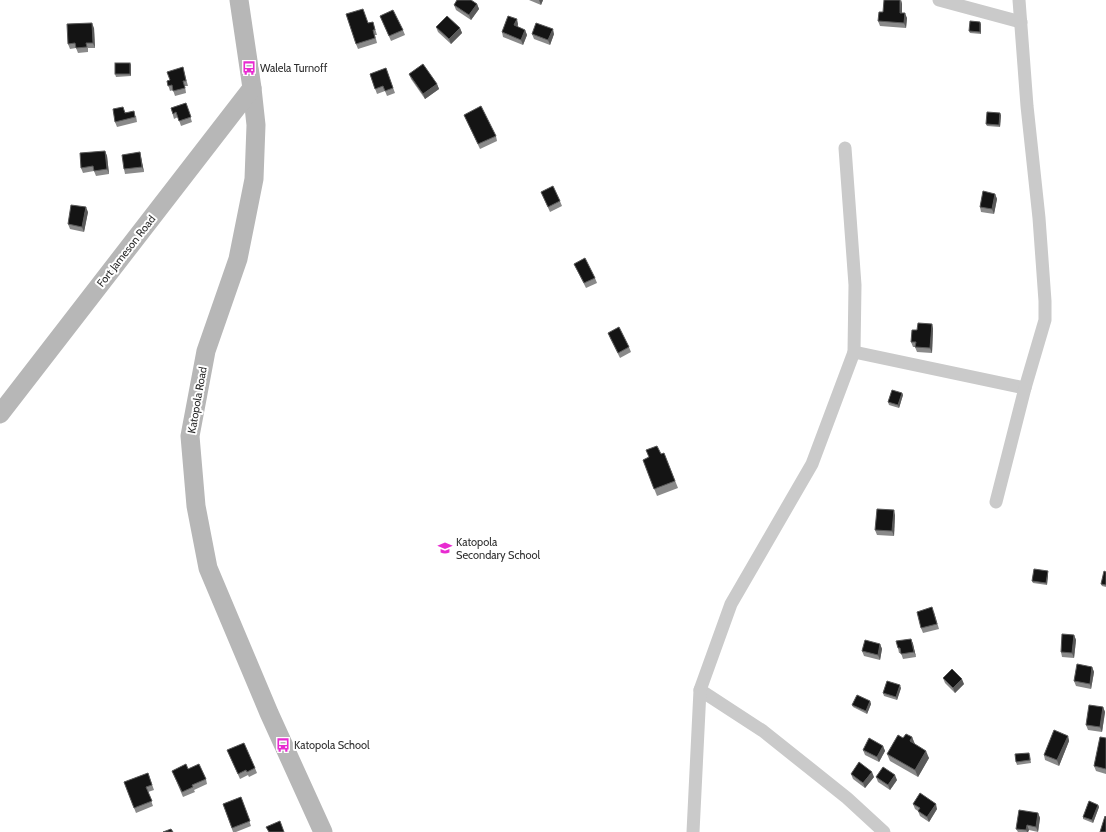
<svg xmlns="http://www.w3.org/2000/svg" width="1106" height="832" font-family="Cabin,sans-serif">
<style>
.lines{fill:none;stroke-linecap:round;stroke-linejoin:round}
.street{stroke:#cacaca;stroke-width:13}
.secondary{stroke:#b7b7b7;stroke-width:19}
.wall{fill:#8a8a8a}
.shaded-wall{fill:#5a5a5a}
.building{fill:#141414;stroke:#5a5a5a}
.labels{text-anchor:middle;stroke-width:4;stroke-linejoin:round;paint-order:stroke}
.poi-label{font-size:11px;fill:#2d2d2d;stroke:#fff;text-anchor:start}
.street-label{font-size:11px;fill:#2d2d2d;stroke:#fff}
</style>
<rect width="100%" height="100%" fill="#fff"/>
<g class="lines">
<!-- street -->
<g class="street">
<path d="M 939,0 L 1021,22"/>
<path d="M 854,352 L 1025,388"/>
<path d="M 996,502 L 1025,388 L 1045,320 L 1045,301 L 1039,218 L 1027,106 L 1019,0"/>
<path d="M 700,690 L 763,731 L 847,798 L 884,832"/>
<path d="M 693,832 L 700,690 L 731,604 L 812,464 L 854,352 L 855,285 L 845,148"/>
</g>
<!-- secondary -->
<g class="secondary">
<path d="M 239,0 L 252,88 L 256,125 L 254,179 L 238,259 L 206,351 L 190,436 L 196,506 L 208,568 L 269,713 L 323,832"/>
<path d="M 0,414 L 252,88"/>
</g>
</g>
<!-- wall -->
<g class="wall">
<path d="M 529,0 L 543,0 L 541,5 Z"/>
<path d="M 901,0 L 902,4 L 902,13 L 907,18 L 906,28 L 880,26 L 878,21 L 883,12 Z"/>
<path d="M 477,4 L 479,9 L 471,20 L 456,10 L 454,5 Z"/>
<path d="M 380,16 L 403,30 L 405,35 L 391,41 Z"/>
<path d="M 373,22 L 377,35 L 375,35 L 377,43 L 358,49 L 356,44 L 368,23 Z"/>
<path d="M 518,24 L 518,27 L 525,30 L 527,35 L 523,45 L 503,37 L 502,32 Z"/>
<path d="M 981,24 L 981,34 L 970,33 L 969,31 Z"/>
<path d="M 436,27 L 460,28 L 462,33 L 451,44 L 438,32 Z"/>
<path d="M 94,28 L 95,48 L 88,48 L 88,52 L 78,53 L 76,48 L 70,49 L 68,44 Z"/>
<path d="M 532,34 L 554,34 L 550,45 L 534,39 Z"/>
<path d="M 130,63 L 131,65 L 131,76 L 116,77 L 115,74 Z"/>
<path d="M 183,67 L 188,86 L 185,86 L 186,93 L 175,96 L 173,90 L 170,91 L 167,81 L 170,80 Z"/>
<path d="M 386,68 L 395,93 L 387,96 L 385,91 L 377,94 L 370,74 Z"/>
<path d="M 409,74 L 437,84 L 439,89 L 425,99 L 411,79 Z"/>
<path d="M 186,103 L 192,122 L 181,126 L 178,117 L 174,119 L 171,108 Z"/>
<path d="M 125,112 L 136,116 L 137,122 L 117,127 L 115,122 Z"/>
<path d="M 464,115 L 496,136 L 497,141 L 480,149 Z"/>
<path d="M 1001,115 L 1000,127 L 987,126 L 986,124 Z"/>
<path d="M 105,151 L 107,156 L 109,174 L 96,176 L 94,171 L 83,173 L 81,168 Z"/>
<path d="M 140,152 L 144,172 L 125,174 L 124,169 Z"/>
<path d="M 541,192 L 560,201 L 562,206 L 550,212 Z"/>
<path d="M 995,194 L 997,199 L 994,214 L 981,212 L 980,207 Z"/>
<path d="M 88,212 L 84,232 L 70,229 L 68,224 Z"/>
<path d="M 574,264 L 595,278 L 597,283 L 586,288 Z"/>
<path d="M 932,324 L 933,329 L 932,353 L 917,352 L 915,347 L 913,347 L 911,342 L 917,330 Z"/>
<path d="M 608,333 L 629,347 L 631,352 L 620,358 L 610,338 Z"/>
<path d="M 902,393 L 903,395 L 899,408 L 889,405 L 888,402 Z"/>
<path d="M 664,453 L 678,488 L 657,496 L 643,460 Z"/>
<path d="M 895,515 L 894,536 L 877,535 L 875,530 Z"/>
<path d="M 1106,572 L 1106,587 L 1102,586 L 1101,584 Z"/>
<path d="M 1048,574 L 1047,585 L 1033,583 L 1032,581 Z"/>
<path d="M 934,612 L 939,629 L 923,633 L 921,628 Z"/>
<path d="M 1074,635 L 1076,640 L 1074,658 L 1062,657 L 1061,652 Z"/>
<path d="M 911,639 L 913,644 L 916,657 L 903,659 L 901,653 L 899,653 L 898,648 Z"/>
<path d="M 880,644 L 882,649 L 880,660 L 864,656 L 862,651 Z"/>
<path d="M 1092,667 L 1094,672 L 1091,689 L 1076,686 L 1074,681 Z"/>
<path d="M 943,678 L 964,684 L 955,693 L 945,683 Z"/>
<path d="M 901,688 L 897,700 L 884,696 L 883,693 Z"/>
<path d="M 870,701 L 871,704 L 867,714 L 853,707 L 852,705 Z"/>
<path d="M 1103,707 L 1105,712 L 1102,732 L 1088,730 L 1086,725 Z"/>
<path d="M 1068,736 L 1069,741 L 1059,766 L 1045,760 L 1044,755 Z"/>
<path d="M 912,737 L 915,744 L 929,758 L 918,777 L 890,761 L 887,754 L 903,738 Z"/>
<path d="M 1106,738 L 1106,774 L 1096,771 L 1094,766 Z"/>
<path d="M 883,746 L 885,751 L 879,762 L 865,755 L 863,750 Z"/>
<path d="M 227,750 L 255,768 L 257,773 L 249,777 L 248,775 L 240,779 Z"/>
<path d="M 1030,755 L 1031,763 L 1017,765 L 1016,762 Z"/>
<path d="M 188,769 L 206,779 L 207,784 L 194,790 L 195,792 L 183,797 L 172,771 Z"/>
<path d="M 148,773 L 154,790 L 148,792 L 153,806 L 136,813 L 124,782 Z"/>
<path d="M 851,774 L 874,777 L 865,788 L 853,779 Z"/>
<path d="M 876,777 L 897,780 L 890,790 L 878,782 Z"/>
<path d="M 241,797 L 251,826 L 236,832 L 233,832 L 223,804 Z"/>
<path d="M 913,804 L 937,809 L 929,822 L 920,816 L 918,811 L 915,809 Z"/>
<path d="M 1098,805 L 1099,807 L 1093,823 L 1083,819 L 1083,817 Z"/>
<path d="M 1038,813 L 1040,818 L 1038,832 L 1029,830 L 1028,832 L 1018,832 L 1016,829 Z"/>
</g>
<!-- shaded-wall -->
<g class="shaded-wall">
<path d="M 539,0 L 543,0 L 541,5 Z"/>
<path d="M 901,0 L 902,4 L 902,18 L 900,13 Z"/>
<path d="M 477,4 L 479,9 L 471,20 L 469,15 Z"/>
<path d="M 905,13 L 907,18 L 906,28 L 904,23 Z"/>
<path d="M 517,19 L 518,24 L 516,30 L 514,25 Z"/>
<path d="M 980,22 L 981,24 L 981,34 L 980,32 Z"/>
<path d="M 92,23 L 94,28 L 95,48 L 93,43 Z"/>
<path d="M 460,28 L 462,33 L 451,44 L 449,39 Z"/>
<path d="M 553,29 L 554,34 L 550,45 L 548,40 Z"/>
<path d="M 525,30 L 527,35 L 523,45 L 521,40 Z"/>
<path d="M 130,63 L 131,65 L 131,76 L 130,74 Z"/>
<path d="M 437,84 L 439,89 L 425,99 L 423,94 Z"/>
<path d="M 1000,113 L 1001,115 L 1000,127 L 999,125 Z"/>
<path d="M 105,151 L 107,156 L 109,174 L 107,169 Z"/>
<path d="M 140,152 L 144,172 L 142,167 Z"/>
<path d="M 995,194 L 997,199 L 994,214 L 992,209 Z"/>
<path d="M 86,207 L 88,212 L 84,232 L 82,227 Z"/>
<path d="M 932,324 L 933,329 L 932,353 L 930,348 Z"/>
<path d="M 902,393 L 903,395 L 899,408 L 898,405 Z"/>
<path d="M 894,510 L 895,515 L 894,536 L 892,531 Z"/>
<path d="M 1048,571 L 1048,574 L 1047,585 L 1046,583 Z"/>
<path d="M 1074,635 L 1076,640 L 1074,658 L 1072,653 Z"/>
<path d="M 911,639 L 913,644 L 916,657 L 914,652 Z"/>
<path d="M 880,644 L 882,649 L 880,660 L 878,655 Z"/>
<path d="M 1092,667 L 1094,672 L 1091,689 L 1090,684 Z"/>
<path d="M 962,679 L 964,684 L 955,693 L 953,688 Z"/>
<path d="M 900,685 L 901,688 L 897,700 L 896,697 Z"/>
<path d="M 870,701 L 871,704 L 867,714 L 866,711 Z"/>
<path d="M 1103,707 L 1105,712 L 1102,732 L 1100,727 Z"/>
<path d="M 1068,736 L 1069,741 L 1059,766 L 1057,760 Z"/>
<path d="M 912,737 L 915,745 L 910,741 Z"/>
<path d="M 883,746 L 885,751 L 879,762 L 877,757 Z"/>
<path d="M 926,751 L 929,758 L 918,777 L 915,770 Z"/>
<path d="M 872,772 L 874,777 L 865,788 L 863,783 Z"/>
<path d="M 895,775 L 897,780 L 890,790 L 888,785 Z"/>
<path d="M 936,804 L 937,809 L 929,822 L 927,817 Z"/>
<path d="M 1098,805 L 1099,807 L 1093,823 L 1092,820 Z"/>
<path d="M 1038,813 L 1040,818 L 1038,832 L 1036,827 Z"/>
<path d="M 1027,825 L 1029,830 L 1028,832 L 1027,832 L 1026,830 Z"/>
</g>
<!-- building -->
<g class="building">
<path d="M 457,0 L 471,0 L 477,4 L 469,15 L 454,5 Z"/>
<path d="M 884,0 L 900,0 L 900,13 L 905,13 L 904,23 L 878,21 L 879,12 L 883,12 Z"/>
<path d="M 363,9 L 368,23 L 373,22 L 375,30 L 373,30 L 375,38 L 356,44 L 346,14 Z"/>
<path d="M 393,10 L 403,30 L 389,36 L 380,16 Z"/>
<path d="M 447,16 L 460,28 L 449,39 L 436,27 Z"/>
<path d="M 508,16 L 517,19 L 514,25 L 525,30 L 521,40 L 502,32 Z"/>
<path d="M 970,21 L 980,22 L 980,32 L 969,31 Z"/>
<path d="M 92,23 L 93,43 L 86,43 L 87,47 L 76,48 L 75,43 L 68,44 L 67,24 Z"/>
<path d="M 536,23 L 553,29 L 548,40 L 532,34 Z"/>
<rect x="115" y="63" width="15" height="11"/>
<path d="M 423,64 L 437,84 L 423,94 L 409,74 Z"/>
<path d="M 183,67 L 186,81 L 183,81 L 185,88 L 173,91 L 172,85 L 168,86 L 167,81 L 170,80 L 167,72 Z"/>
<path d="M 386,68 L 393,88 L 385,91 L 383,86 L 375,89 L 370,74 Z"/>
<path d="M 186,103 L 191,117 L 179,121 L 176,112 L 173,114 L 171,108 Z"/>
<path d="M 481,106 L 496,136 L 478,144 L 464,115 Z"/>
<path d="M 123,107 L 125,113 L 134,111 L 135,117 L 115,122 L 113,109 Z"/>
<path d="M 987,112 L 1000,113 L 999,125 L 986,124 Z"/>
<path d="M 105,151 L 107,169 L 94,171 L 93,166 L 81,168 L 80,153 Z"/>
<path d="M 140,152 L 142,167 L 124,169 L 122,155 Z"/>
<path d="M 553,186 L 560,201 L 548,207 L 541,192 Z"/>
<path d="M 983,191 L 995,194 L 992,209 L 980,207 Z"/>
<path d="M 71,205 L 86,207 L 82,227 L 68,224 Z"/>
<path d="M 585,258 L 595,278 L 584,283 L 574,264 Z"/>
<path d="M 918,323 L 932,324 L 930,348 L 915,347 L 916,342 L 911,342 L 912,330 L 917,330 Z"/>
<path d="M 619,327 L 629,347 L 618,353 L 608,333 Z"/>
<path d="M 892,390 L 902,393 L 898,405 L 888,402 Z"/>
<path d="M 657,446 L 661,454 L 664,453 L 675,481 L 654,489 L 643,460 L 649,457 L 646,450 Z"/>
<path d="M 877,509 L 894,510 L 892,531 L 875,530 Z"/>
<path d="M 1034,569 L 1048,571 L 1046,583 L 1032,581 Z"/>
<path d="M 1104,571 L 1106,572 L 1106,585 L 1101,584 Z"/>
<path d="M 932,607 L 937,624 L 921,628 L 917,612 Z"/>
<path d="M 1062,634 L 1074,635 L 1072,653 L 1061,652 Z"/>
<path d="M 911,639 L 914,652 L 901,654 L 900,648 L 898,648 L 896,641 Z"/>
<path d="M 865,640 L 880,644 L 878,655 L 862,651 Z"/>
<path d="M 1077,664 L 1092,667 L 1090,684 L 1074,681 Z"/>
<path d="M 952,669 L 962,679 L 953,688 L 943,678 Z"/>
<path d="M 887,681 L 900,685 L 896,697 L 883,693 Z"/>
<path d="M 857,695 L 870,701 L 866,711 L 852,705 Z"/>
<path d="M 1089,705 L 1103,707 L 1100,727 L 1086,725 Z"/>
<path d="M 1054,730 L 1068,736 L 1057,760 L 1044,755 Z"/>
<path d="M 906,734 L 912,737 L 910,741 L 926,751 L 915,770 L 887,754 L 898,735 L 903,738 Z"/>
<path d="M 1100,737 L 1106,738 L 1106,769 L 1094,766 Z"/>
<path d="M 869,738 L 883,746 L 877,757 L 863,750 Z"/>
<path d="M 244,743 L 255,768 L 247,772 L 246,770 L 238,774 L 227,750 Z"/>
<path d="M 1029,753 L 1030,760 L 1016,762 L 1015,754 Z"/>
<path d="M 859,762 L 872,772 L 863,783 L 851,774 Z"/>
<path d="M 186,764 L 188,769 L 199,764 L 206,779 L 192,785 L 193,787 L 182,792 L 172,771 Z"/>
<path d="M 883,767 L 895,775 L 888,785 L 876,777 Z"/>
<path d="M 148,773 L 152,785 L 146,787 L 152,801 L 134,808 L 124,782 Z"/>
<path d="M 920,793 L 936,804 L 927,817 L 918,811 L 920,808 L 913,804 Z"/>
<path d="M 241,797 L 250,821 L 232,828 L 223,804 Z"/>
<path d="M 1089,801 L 1098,805 L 1092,820 L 1083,817 Z"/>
<path d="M 1019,810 L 1038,813 L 1036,827 L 1027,825 L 1026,830 L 1016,829 Z"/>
<path d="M 1105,816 L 1106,817 L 1106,832 L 1100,832 Z"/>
<path d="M 280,821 L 284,832 L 269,832 L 266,827 Z"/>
<path d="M 171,829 L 173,832 L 163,832 Z"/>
</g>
<!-- icons -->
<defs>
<symbol id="bus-bare" viewBox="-9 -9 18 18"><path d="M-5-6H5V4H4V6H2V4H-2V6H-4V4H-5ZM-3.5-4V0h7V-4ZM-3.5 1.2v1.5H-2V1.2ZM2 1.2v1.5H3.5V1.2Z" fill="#e82bd1" stroke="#fff" stroke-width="2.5" paint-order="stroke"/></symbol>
<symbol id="school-bare" viewBox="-9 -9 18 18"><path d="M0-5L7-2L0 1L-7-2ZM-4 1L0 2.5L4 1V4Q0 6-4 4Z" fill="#e82bd1" stroke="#fff" stroke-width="2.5" paint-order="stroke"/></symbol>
</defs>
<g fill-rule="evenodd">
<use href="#bus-bare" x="239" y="58" width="20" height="20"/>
<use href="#school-bare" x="435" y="538" width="20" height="20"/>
<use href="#bus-bare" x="273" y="735" width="20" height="20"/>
</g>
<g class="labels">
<!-- poi labels -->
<g class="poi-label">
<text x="260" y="72">Walela Turnoff</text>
<text x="456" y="546">Katopola<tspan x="456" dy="13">Secondary School</tspan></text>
<text x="294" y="749">Katopola School</text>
</g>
<!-- street labels -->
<g class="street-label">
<text transform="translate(126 251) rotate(-52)" y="4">Fort Jameson Road</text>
<text transform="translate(197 400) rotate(-80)" y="4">Katopola Road</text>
</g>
</g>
</svg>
